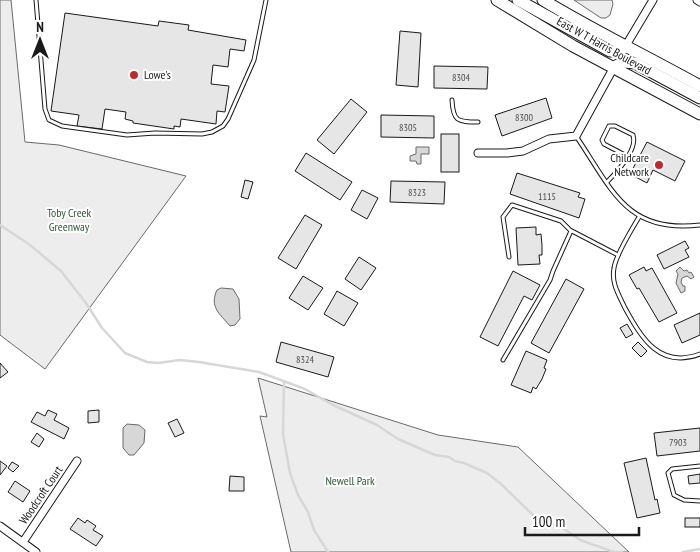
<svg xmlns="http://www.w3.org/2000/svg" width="700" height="552" font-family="'PT Sans Narrow',sans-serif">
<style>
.built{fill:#ededed;stroke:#6a6a6a}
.water{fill:#d7d7d7;stroke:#6a6a6a}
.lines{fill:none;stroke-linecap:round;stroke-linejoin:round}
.stream{stroke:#d7d7d7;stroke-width:2.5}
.building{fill:#e6e6e6;stroke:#1a1a1a}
.lane-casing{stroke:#1a1a1a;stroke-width:5}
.street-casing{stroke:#1a1a1a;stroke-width:9}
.primary-casing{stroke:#1a1a1a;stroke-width:13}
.lane{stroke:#fff;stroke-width:3}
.street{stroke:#fff;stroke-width:7}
.primary{stroke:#fff;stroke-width:11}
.poi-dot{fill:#c62828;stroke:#fff;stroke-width:2}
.labels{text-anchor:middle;stroke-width:4;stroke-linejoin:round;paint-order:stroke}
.number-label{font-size:10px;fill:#4d4d4d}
.street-label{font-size:12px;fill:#1a1a1a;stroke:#fff}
.poi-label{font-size:12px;fill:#1a1a1a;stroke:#fff;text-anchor:start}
.park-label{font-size:12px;fill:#2b5a34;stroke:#fff}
</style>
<rect width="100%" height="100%" fill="#fff"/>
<!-- built -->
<g class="built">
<path d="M 0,0 L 11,0 L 25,142 L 59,145 L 186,176 L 45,369 L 0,335 Z"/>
<path d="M 574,0 L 612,0 L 613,4 L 610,15 L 606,18 L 601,18 Z"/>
<path d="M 258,378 L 438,435 L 518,447 L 629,552 L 291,552 L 260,416 L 267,417 Z"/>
</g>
<!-- water -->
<g class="water">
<path d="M 416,147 L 429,147 L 429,154 L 421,154 L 421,164 L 417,164 L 416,161 L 410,161 L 410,156 L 416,154 Z"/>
<path d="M 680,267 L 684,271 L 687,270 L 689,273 L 691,272 L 694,277 L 691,279 L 687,276 L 682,278 L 681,282 L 683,286 L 685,286 L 685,291 L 681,293 L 676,283 L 678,274 L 676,271 Z"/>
<path d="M 221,288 L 233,289 L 239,299 L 240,319 L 235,325 L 230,326 C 220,314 209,307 217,290 Z"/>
<path d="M 127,424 L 139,425 L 145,430 L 144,443 L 134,455 L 129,455 L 123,448 L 123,428 Z"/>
</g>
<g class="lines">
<!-- stream -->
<g class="stream">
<path d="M 0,225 L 30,245 L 61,271 L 86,303 L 102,328 L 125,353 L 147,362 L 158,363 L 180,360 L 199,362 L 259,372 L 305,389 L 333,405 L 377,425 L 398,439 L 435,455 L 449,457 L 455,461 L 464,463 L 487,473 L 501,484 L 533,515 L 544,522 L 561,527 L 580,540 L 614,552 L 622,552"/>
<path d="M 284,381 L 283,434 L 290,473 L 298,495 L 308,512 L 314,530 L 328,552"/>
<path d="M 683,552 L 700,549"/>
</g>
</g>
<!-- building -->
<g class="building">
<path d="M 65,13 L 158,26 L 159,21 L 189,25 L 188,30 L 246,40 L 244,51 L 230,49 L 228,67 L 213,65 L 211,84 L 229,86 L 225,112 L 217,111 L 216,124 L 181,119 L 180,127 L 174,126 L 174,129 L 133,123 L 133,121 L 125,119 L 126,112 L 105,109 L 102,129 L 77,126 L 79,115 L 51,111 Z"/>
<path d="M 400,31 L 421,33 L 418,87 L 396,85 Z"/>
<path d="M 434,66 L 488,67 L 487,89 L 434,88 Z"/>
<path d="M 546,98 L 552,118 L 502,136 L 495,115 Z"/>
<path d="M 351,99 L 367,112 L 334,154 L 317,140 Z"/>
<path d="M 381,115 L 434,116 L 434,138 L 381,137 Z"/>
<rect x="441" y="134" width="18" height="38"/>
<path d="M 647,142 L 685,161 L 675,181 L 653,170 L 647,183 L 630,174 Z"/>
<path d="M 306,153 L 352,182 L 340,200 L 295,171 Z"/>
<path d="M 517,173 L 580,193 L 578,197 L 585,199 L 579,218 L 510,194 Z"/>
<path d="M 245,180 L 253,182 L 248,199 L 241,197 Z"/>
<path d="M 391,181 L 445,182 L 444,204 L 390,202 Z"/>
<path d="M 362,190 L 378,198 L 367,219 L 351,210 Z"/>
<path d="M 305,215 L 322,225 L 296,269 L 278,258 Z"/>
<path d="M 536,227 L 536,235 L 541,234 L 542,245 L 542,255 L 539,255 L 540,264 L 518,265 L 516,228 Z"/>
<path d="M 685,241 L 689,248 L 685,250 L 689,257 L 664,269 L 657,255 Z"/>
<path d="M 359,257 L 376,268 L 361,290 L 345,279 Z"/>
<path d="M 644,267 L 646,271 L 652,268 L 677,313 L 659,322 L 639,288 L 637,289 L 629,275 Z"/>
<path d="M 513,271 L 540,285 L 532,300 L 524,296 L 498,346 L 480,337 Z"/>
<path d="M 303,276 L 323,288 L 308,310 L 289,298 Z"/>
<path d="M 566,279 L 584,289 L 549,353 L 531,343 Z"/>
<path d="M 337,291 L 358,303 L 344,326 L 324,314 Z"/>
<path d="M 700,313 L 700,335 L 682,343 L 674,325 Z"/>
<path d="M 627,324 L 633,334 L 626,338 L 620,328 Z"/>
<path d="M 281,342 L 334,357 L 328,377 L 276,362 Z"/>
<path d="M 638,342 L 647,351 L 641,357 L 632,348 Z"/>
<path d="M 526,351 L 547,360 L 544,368 L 546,369 L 542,379 L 536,389 L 533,387 L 531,393 L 511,385 Z"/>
<path d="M 0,363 L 8,372 L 0,378 Z"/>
<path d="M 48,410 L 57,414 L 54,420 L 69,428 L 64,439 L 31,422 L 37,412 L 45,416 Z"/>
<path d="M 99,410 L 99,422 L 88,423 L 88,411 Z"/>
<path d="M 177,419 L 184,433 L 175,437 L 168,423 Z"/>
<path d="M 700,428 L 700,451 L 657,456 L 654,433 Z"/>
<path d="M 37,433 L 44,439 L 39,447 L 31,442 Z"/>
<path d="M 646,458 L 655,500 L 657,499 L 660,513 L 637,518 L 624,463 Z"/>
<path d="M 0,461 L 7,466 L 0,475 Z"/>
<path d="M 12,462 L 19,466 L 13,472 L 8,468 Z"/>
<path d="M 700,474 L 700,483 L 689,484 L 688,476 Z"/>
<path d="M 230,476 L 244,477 L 244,491 L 229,491 Z"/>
<path d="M 15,481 L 30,491 L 23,502 L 8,492 Z"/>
<path d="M 78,518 L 85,523 L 87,520 L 96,526 L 93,530 L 103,536 L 96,546 L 70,529 Z"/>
<rect x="685" y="518" width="15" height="9"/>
</g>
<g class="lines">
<defs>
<g id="lane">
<path d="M 36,0 L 45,109 L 49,120 L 62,126 L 127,135 L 155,133 L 202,134 L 212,132 L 223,126 L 228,119 L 254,60 L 266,0"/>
<path d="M 452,100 C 453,121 457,122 478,122"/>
<path d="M 576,136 C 612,189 626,234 700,225"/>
<path d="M 607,182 C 617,172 638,150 633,135 L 615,126 L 609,126 L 602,140 L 604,144 L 627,156"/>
<path d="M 639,217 C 631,231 616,254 614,268 C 611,283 619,295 625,308 C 642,339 660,369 700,354"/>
<path d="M 509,257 L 503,217 L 512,205 L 561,221 L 570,230 L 618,255"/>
<path d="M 503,360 L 550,280 L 553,271 L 571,231"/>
<path d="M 700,466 L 672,469 L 668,473 L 674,495 L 684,500 L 700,501"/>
</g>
<g id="street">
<path d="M 697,0 L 700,2"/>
<path d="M 625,47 L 653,0"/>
<path d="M 478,153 L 507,153 L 523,151 L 549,139 L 576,136 L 614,67"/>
<path d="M 0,526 L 36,552"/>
<path d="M 23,542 L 77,461"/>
</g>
<g id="primary">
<path d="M 497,0 L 573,46 L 700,114"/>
<path d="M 518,0 L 610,51 L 617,51 L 625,47"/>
<path d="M 543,0 C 594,31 648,57 700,86"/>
<path d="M 614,67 L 624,62 L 635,63 L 700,98"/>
</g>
</defs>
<!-- lane casing -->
<use href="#lane" class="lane-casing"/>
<!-- street casing -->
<use href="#street" class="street-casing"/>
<!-- primary casing -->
<use href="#primary" class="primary-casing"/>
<!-- lane -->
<use href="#lane" class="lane"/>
<!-- street -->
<use href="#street" class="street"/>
<!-- primary -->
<use href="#primary" class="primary"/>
</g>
<!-- markers -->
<g class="poi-dot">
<circle cx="134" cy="75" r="5"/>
<circle cx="659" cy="165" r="5"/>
</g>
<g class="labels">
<!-- number labels -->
<g class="number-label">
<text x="461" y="81">8304</text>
<text x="524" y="121">8300</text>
<text x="408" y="131">8305</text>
<text x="417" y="196">8323</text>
<text x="547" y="200">1115</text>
<text x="305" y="363">8324</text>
<text x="678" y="446">7903</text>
</g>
<!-- street labels -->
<g class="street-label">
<text transform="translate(604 46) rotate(29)" y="4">East W T Harris Boulevard</text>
<text transform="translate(41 495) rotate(-56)" y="4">Woodcroft Court</text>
</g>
<!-- poi labels -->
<g class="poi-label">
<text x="144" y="79">Lowe's</text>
<text x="649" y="162" text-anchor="end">Childcare<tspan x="649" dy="14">Network</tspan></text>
</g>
<!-- park labels -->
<g class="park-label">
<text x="69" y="217">Toby Creek<tspan x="69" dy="14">Greenway</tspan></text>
<text x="350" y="485">Newell Park</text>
</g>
</g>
<!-- north arrow -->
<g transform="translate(40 40)" stroke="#ffffff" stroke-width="4" paint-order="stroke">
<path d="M0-4L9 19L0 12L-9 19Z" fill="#1a1a1a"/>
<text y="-8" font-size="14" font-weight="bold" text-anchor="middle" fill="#1a1a1a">N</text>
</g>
<!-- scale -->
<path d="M525 527v8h114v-8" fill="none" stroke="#1a1a1a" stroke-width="2.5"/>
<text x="532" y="527" font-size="15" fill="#1a1a1a" stroke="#ffffff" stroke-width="4" paint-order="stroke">100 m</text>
</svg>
